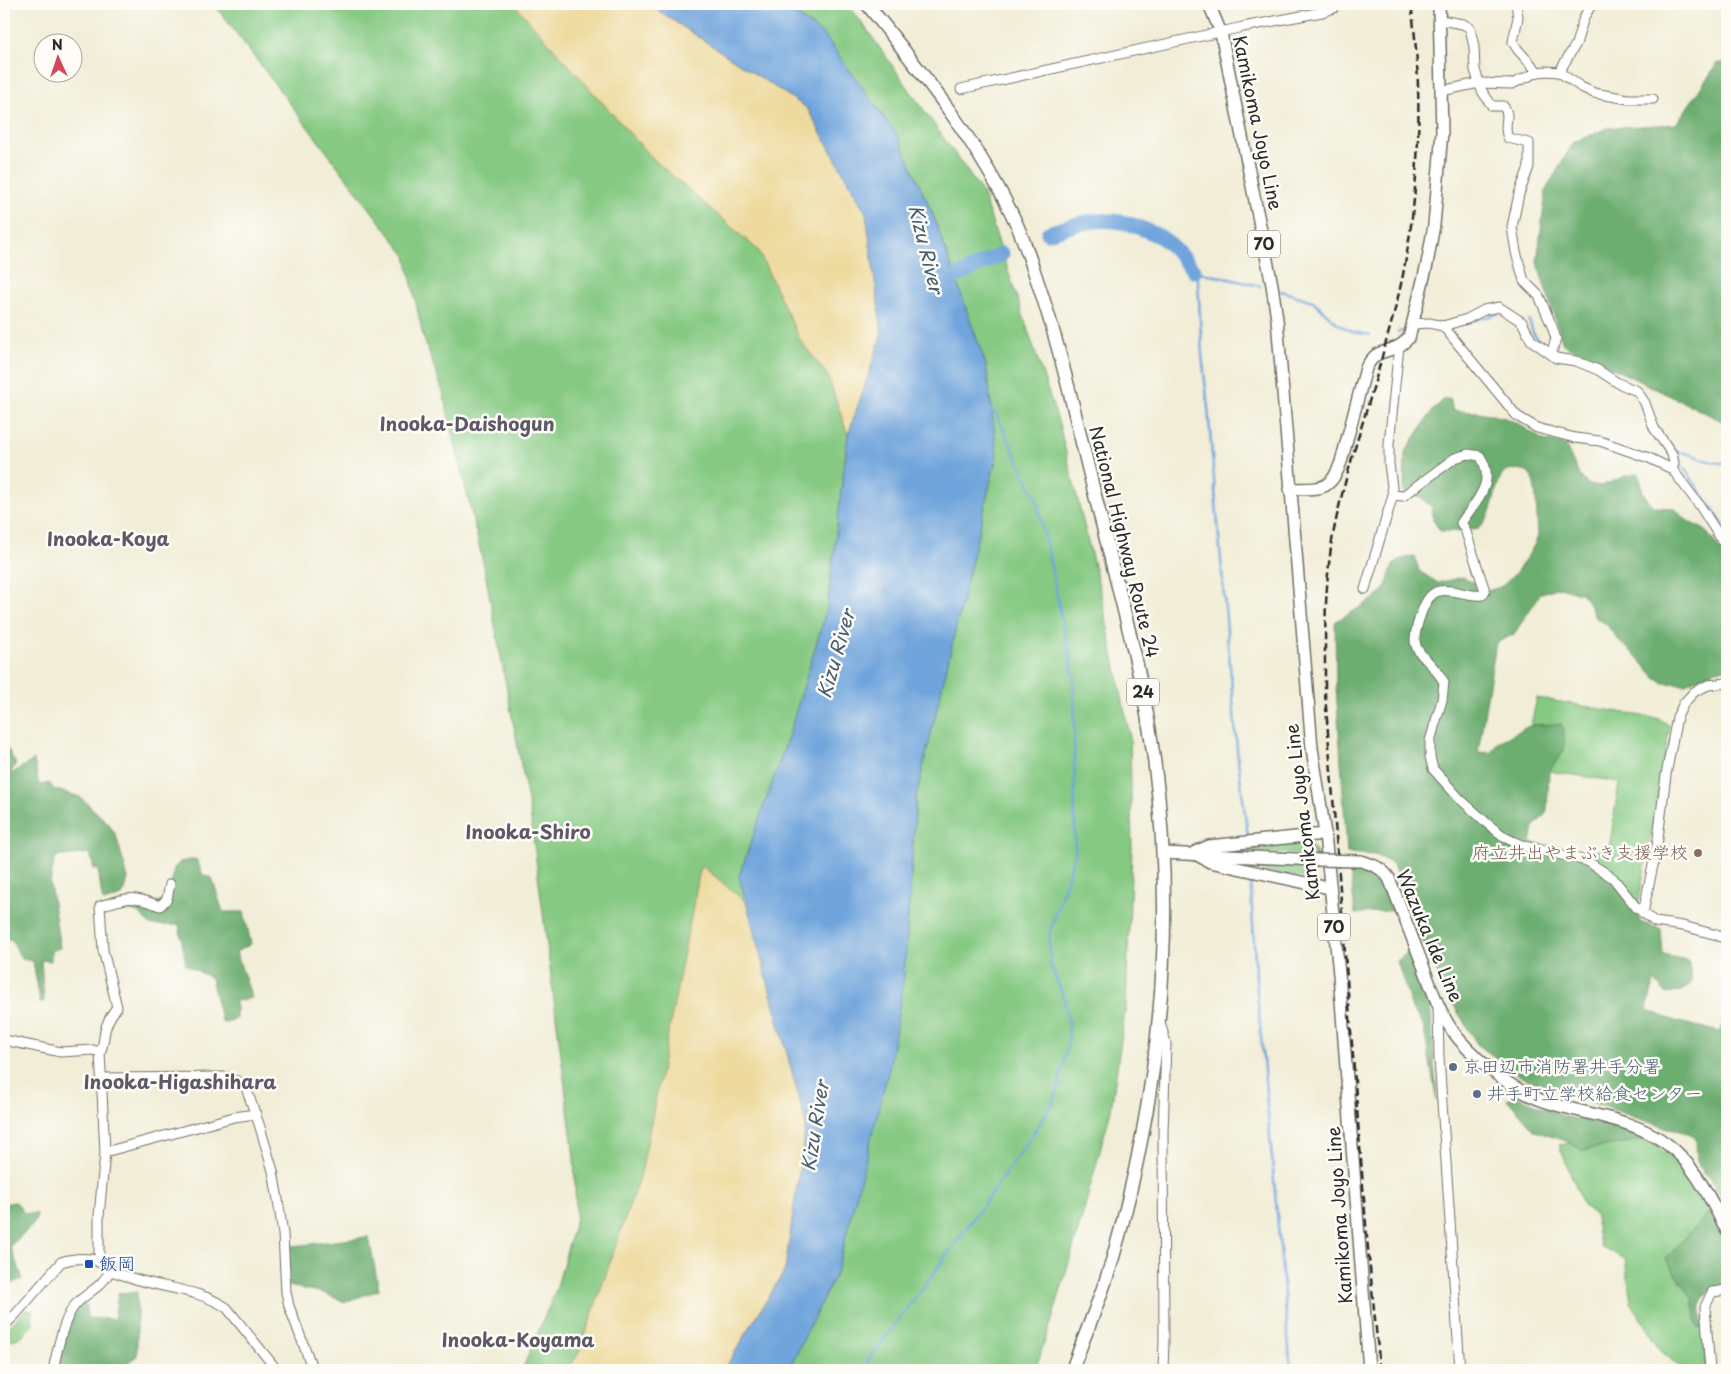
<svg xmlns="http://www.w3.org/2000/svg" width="1731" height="1374" font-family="'Playpen Sans','Klee One',sans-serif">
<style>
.green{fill:#85c982;stroke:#587a56}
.forest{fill:#6cad70;stroke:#4c6c4e}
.sand{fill:#eeda9e;stroke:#8c8264}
.water{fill:#70a4dc;stroke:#4e6884}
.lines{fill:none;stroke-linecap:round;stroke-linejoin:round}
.stream{stroke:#70a4dc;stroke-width:2.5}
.river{stroke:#70a4dc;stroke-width:15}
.minor-casing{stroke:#706f67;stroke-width:11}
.major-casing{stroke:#706f67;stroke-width:14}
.highway-casing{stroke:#706f67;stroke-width:15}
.minor{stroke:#fff;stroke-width:9}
.major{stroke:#fff;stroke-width:11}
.highway{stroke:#fff;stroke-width:12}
.rail{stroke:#2b2b2b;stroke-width:2.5;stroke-dasharray:8 4;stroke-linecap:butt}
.major-bridge-casing{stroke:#706f67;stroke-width:14;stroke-linecap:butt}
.major-bridge{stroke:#fff;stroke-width:11}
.education-dot{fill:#8d6e63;stroke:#fdfcf7;stroke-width:2}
.service-dot{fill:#5c6f8a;stroke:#fdfcf7;stroke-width:2}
.transit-dot{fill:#1a4fb4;stroke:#fdfcf7;stroke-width:2}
.labels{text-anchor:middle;stroke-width:5;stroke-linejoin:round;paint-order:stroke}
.shield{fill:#fdfcf7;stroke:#6a6a68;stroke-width:1}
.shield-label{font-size:16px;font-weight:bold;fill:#2b2b2b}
.street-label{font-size:18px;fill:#2b2b2b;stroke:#fdfcf7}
.education-label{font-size:18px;fill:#785e54;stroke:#fdfcf7;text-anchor:end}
.service-label{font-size:18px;fill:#4e5e75;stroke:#fdfcf7;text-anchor:start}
.transit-label{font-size:18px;fill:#164399;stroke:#fdfcf7;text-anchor:start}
.water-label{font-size:19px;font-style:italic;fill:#475b72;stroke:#fdfcf7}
.neighbourhood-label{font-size:19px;font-weight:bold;fill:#5e5867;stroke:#fdfcf7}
</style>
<rect width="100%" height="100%" fill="#fdfcf7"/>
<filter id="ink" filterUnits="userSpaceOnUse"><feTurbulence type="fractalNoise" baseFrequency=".02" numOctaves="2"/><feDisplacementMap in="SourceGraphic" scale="10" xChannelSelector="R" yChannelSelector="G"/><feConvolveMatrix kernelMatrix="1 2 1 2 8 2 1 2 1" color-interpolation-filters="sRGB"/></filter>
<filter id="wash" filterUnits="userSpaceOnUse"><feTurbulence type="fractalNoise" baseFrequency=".0096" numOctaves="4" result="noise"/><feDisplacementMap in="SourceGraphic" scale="20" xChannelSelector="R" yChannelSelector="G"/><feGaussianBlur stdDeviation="1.12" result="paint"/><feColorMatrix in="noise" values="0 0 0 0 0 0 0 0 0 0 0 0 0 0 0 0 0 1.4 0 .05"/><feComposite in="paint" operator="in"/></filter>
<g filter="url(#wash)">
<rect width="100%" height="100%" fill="#f1edd7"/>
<!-- green -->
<g class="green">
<path d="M 214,4 L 514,4 L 652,158 L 758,250 L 800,340 L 828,376 L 848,435 L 827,608 L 788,738 L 739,876 L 747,903 L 701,866 L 642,1169 L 579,1353 L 568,1370 L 522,1370 L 557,1287 L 576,1217 L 574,1157 L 530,812 L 483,562 L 443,392 L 423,336 L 406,256 Z"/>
<path d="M 782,4 L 846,4 L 860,20 L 982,192 L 1059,424 L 1101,594 L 1130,737 L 1132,849 L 1126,1005 L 1111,1110 L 1081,1221 L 1052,1320 L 1035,1370 L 788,1370 L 837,1271 L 904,976 L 916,797 L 997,454 L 986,365 L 933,215 L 899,138 L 825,36 Z"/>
<path d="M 1537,698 L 1660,719 L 1670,726 L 1637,912 L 1591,851 L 1609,850 L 1619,782 L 1549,771 L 1564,750 L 1561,724 L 1531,725 Z"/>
<path d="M 1301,842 C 1309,844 1314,846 1317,855 L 1216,850 Z"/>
<path d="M 1243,862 L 1316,866 L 1317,871 L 1310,879 L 1244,867 Z"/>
<path d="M 1647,1139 L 1677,1161 L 1710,1211 L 1666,1259 L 1693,1299 L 1698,1326 L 1704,1328 L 1707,1370 L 1683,1370 L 1659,1349 L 1631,1302 L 1625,1259 L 1600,1246 L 1595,1215 L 1584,1207 L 1559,1145 L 1571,1143 L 1582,1150 Z"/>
<path d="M 25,1310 L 32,1311 L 33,1324 C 25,1334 17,1343 4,1339 L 9,1327 Z"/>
</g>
<!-- forest -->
<g class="forest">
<path d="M 1727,62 L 1727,435 L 1722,421 L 1563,344 L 1537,262 L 1546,190 L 1573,143 L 1608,128 L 1676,124 L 1717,64 Z"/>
<path d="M 1444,399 L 1450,399 L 1453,411 L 1479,412 L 1505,418 L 1517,423 L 1543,440 L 1562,444 L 1567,448 L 1579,475 L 1588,484 L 1601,486 L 1626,476 L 1639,473 L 1643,492 L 1650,503 L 1655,507 L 1674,508 L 1688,521 L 1705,530 L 1727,558 L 1727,669 L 1715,670 L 1686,684 L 1664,683 L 1658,680 L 1635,655 L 1618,640 L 1607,625 L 1595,617 L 1586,598 L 1580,593 L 1560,587 L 1541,593 L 1514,634 L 1496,643 L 1478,752 L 1491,753 L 1498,742 L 1531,725 L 1561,724 L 1564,730 L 1564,750 L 1549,771 L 1547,810 L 1544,816 L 1534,826 L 1531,843 L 1591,851 L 1637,912 L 1640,922 L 1661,929 L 1663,955 L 1688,960 C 1694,984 1694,990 1667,994 L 1654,981 L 1647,1010 L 1675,1021 L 1720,1032 L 1726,1017 L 1727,1017 L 1727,1208 L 1712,1182 L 1699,1166 L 1697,1160 L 1696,1140 L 1691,1134 L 1657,1125 L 1523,1078 L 1477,1044 L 1447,994 L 1417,929 L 1393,864 L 1375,855 L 1347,853 L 1336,687 L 1335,622 C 1344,616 1376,599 1381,593 C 1396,575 1383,558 1415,557 L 1419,571 L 1438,583 L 1463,577 L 1490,590 C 1494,589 1499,588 1502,586 C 1514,578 1534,549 1538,536 C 1537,523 1537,485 1531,476 C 1528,471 1522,471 1517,470 C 1510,468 1505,471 1501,477 C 1493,492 1494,514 1481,526 C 1474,532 1449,531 1440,531 L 1433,520 L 1432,507 L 1422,499 L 1404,492 L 1405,452 L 1434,409 Z"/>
<path d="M 4,742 L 16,764 L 9,775 L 34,760 L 39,785 L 50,783 L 53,789 L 80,797 L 108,823 L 116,835 L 128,879 L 122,896 L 104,902 L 102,898 L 98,869 L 94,869 L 90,853 L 55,857 L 50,884 L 60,948 L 51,951 L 51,961 L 41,960 L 44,1002 L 40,1002 L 33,961 L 21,959 L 12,939 L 4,941 Z"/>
<path d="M 196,859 L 203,875 L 212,878 L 223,912 L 244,912 L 251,944 L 236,952 L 252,998 L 236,1001 L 236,1019 L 222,1023 L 211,978 L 186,965 L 179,925 L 150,925 L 139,913 L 109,906 L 124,901 L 168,902 L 174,868 L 180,862 Z"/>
<path d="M 1350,869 C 1357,870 1367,869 1374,872 C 1386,875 1392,900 1395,910 L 1355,914 Z"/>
<path d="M 1411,950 L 1430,1003 L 1437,1101 L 1423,1025 L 1412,1009 L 1397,961 Z"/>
<path d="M 1514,1095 L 1563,1116 L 1615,1127 L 1647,1139 L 1582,1150 L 1571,1143 L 1535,1131 L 1507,1099 Z"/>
<path d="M 14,1202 L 17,1203 L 24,1213 L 38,1214 L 33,1225 L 10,1246 L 23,1279 L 4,1286 L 4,1204 Z"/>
<path d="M 1710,1211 L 1727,1245 L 1727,1287 C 1722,1287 1715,1287 1711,1290 C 1696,1298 1701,1316 1704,1328 L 1698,1327 L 1693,1299 L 1666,1259 Z"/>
<path d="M 369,1237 L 379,1290 L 345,1302 L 323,1293 L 289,1286 L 286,1243 L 294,1246 Z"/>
<path d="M 137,1292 L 137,1356 L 125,1364 L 121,1370 L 56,1370 L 72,1316 L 78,1307 L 86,1300 L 87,1318 L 114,1319 L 118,1293 Z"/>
</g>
<!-- sand -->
<g class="sand">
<path d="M 514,4 L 648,4 L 807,108 L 866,213 L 882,334 L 848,435 L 828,376 L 800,340 L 758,250 L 652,158 Z"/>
<path d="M 701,865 L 747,903 L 806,1124 L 785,1270 L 724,1370 L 568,1370 L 579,1353 L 642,1169 Z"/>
</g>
<!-- water -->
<path class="water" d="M 648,4 L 782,4 L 825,36 L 899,138 L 933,215 L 986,365 L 997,454 L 916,797 L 904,976 L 890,1065 L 837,1271 L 788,1370 L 724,1370 L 785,1270 L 806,1124 L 739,876 L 788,738 L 827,608 L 848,435 L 882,334 L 866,213 L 807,108 Z"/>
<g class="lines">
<!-- stream -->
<g class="stream">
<path d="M 1194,271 L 1198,280 L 1202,354 L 1208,408 L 1238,760 L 1248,837"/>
<path d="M 1194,271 L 1260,286"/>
<path d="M 1281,291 L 1313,301 L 1338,324 L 1353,332 L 1370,335"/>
<path d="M 1529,320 L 1533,333 L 1538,341"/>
<path d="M 1466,323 L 1498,314"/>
<path d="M 1398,332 L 1402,331"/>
<path d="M 1670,444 L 1678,454 L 1681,464 L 1727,530"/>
<path d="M 1676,452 C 1694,451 1710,467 1727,462"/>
<path d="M 1250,875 L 1257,992 L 1291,1370"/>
<path d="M 861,1370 L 928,1281 L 1019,1155 L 1052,1105 L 1058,1088 L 1068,1043 L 1069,1024 L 1064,998 L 1051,967 L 1049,941 L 1050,931 L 1075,854 L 1074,677 L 1037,500 L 995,412 L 989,410"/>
</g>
<!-- river -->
<g class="river">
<path d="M 1048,233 C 1084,221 1112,213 1148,231 C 1154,234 1161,236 1165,240 C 1176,249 1185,261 1194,271"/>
<path d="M 937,286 L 1002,254"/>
</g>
</g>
</g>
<g filter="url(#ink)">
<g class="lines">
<defs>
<g id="minor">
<path d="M 1516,4 L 1518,17 L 1513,42 L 1518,50 L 1538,72"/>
<path d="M 1440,20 L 1463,24 L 1470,28 L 1474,47 L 1475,70 L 1482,91 L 1492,106 L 1503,106 C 1512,116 1502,125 1508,138 L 1529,143 L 1529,167 L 1519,194 L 1512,227 L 1516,252 L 1524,281 L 1539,296 L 1552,326 L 1556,339 L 1551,354"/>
<path d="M 1559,72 L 1576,44 L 1584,17 L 1592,4"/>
<path d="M 961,89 L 1243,27 L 1322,12 L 1334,8 L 1337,4"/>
<path d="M 1441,91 L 1479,83 L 1512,84 L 1538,72 L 1547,71 L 1559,72 L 1581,87 L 1594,93 L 1628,99 L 1653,99"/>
<path d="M 1413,324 L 1429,323 L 1443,326 L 1517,416 L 1537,428 L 1575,438 L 1600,441 L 1649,458 L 1672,469 L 1700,506 L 1727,548"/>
<path d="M 1443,326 L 1467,319 L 1484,310 L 1499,307 L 1522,322 L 1531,340 L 1556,358 L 1576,361 L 1598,370 L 1618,383 L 1637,391 L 1645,403 L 1654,428 L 1672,454 L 1674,463 L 1672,469"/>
<path d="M 1393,495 L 1403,496 L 1455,458 L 1468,454 L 1480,456 C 1497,482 1476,501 1461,523 L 1465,529 L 1485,591 L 1482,595 C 1468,597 1453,588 1439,591 C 1430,593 1425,603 1422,611 C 1404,658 1424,648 1444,682 L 1442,700 L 1430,741 L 1430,757 L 1433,769 L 1459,798 L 1489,825 L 1506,838 L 1524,846 L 1587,861 L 1613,878 L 1636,907 L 1655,922 L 1683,926 L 1717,935 L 1727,940"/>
<path d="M 1365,589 L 1393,495 L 1389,464 L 1389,444 L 1399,346"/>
<path d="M 1643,913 L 1657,846 L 1666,775 L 1677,717 L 1684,703 L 1694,692 L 1708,685 L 1727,683"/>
<path d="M 1438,1006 L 1439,1058 L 1460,1370"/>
<path d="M 1160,1022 L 1166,1043 L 1163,1132 L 1164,1340 L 1163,1370"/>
<path d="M 4,1040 L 61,1052 L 93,1050 L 100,1052"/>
<path d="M 103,1078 L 226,1077 L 239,1082 L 246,1088 L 259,1124 L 273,1171 L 278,1200 L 283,1234 L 286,1292 L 289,1306 L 313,1370"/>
<path d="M 105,1152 L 234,1117 L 256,1114"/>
<path d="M 99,1262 L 99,1216 L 105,1152 L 100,1052 C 103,1047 103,1043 104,1037 C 105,1025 110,1016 117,1007 L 103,950 L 100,906 C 129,897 131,895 160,906 L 167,899 L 170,884"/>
<path d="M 4,1326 L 16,1314 L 61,1262 C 70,1259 82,1258 91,1259 C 99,1260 105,1267 111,1271 C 117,1273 123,1275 129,1277 C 163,1289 197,1288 227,1308 L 277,1370"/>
<path d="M 53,1370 C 57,1352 63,1319 75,1305 C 87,1292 103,1287 110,1270"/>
<path d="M 1710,1370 L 1705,1307 L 1712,1292 L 1727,1290"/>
</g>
<g id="major">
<path d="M 1209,4 L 1221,33 L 1272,285 L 1277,319 L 1312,748 L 1325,834 L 1339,974 L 1369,1370"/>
<path d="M 1290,489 C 1319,488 1330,493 1341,462 L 1366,368 C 1377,348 1382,355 1399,346 C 1403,344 1406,340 1409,338 L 1427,264 L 1434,225 L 1442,132 L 1439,4"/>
<path d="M 1195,852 L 1209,846 L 1325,834"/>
<path d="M 1163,853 L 1317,860"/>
<path d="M 1197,855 L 1210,862 L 1329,888"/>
<path d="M 1361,861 C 1374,865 1382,868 1389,878 C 1400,907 1411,935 1422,963 C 1432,989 1440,1016 1458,1038 C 1480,1064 1517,1094 1550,1103 C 1588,1115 1634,1119 1667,1144 C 1695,1164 1711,1201 1727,1231"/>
</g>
<path id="highway" d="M 867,4 C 923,74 980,144 1017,225 C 1025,243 1031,262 1037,280 C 1063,355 1079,434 1099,511 C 1119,593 1143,675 1154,759 C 1177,927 1159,1098 1112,1261 C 1101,1298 1085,1334 1072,1370"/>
</defs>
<!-- minor casing -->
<use href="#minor" class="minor-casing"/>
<!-- major casing -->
<use href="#major" class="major-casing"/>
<!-- highway casing -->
<use href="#highway" class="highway-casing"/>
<!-- minor -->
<use href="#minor" class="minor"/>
<!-- major -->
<use href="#major" class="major"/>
<!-- highway -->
<use href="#highway" class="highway"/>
<!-- rail -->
<path class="rail" d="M 1380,1370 L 1367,1238 L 1325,694 C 1325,641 1324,587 1333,535 C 1345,471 1368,411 1384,349 C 1392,321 1400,292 1405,264 C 1420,180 1423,88 1411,4"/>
<defs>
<path id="major-bridge" d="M 1317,860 L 1361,861"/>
</defs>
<!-- major-bridge casing -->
<use href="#major-bridge" class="major-bridge-casing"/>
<!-- major-bridge -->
<use href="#major-bridge" class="major-bridge"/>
</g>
</g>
<!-- markers -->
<circle class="education-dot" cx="1698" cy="853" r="5"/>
<g class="service-dot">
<circle cx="1453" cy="1067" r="5"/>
<circle cx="1477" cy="1094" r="5"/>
</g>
<rect class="transit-dot" x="84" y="1259" width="10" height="10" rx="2.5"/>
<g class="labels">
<!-- shield labels -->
<g class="shield">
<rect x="1248" y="230.5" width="32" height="27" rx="4"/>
<rect x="1127" y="678.5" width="32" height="27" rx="4"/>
<rect x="1318" y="913.5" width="32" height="27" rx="4"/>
</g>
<g class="shield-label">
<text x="1264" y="250">70</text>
<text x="1143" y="698">24</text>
<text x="1334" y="933">70</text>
</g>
<!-- street labels -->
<g class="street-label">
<text transform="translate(1257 123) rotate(78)" y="6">Kamikoma Joyo Line</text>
<text transform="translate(1124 542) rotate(76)" y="6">National Highway Route 24</text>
<text transform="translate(1303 812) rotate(-97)" y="6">Kamikoma Joyo Line</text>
<text transform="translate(1429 936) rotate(67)" y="6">Wazuka Ide Line</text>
<text transform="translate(1340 1215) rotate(-94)" y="6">Kamikoma Joyo Line</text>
</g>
<!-- education labels -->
<g class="education-label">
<text x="1688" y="859">府立井出やまぶき支援学校</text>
</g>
<!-- service labels -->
<g class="service-label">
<text x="1463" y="1073">京田辺市消防署井手分署</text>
<text x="1487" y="1100">井手町立学校給食センター</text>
</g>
<!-- transit labels -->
<g class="transit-label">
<text x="99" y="1270">飯岡</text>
</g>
<!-- water labels -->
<g class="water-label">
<text transform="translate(926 249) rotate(76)" y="7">Kizu River</text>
<text transform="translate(836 654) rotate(-74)" y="7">Kizu River</text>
<text transform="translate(815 1126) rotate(-81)" y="7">Kizu River</text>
</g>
<!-- neighbourhood labels -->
<g class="neighbourhood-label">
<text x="467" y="431">Inooka-Daishogun</text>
<text x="108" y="546">Inooka-Koya</text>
<text x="528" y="839">Inooka-Shiro</text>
<text x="180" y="1089">Inooka-Higashihara</text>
<text x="518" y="1347">Inooka-Koyama</text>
</g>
</g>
<!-- margin -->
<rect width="1731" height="1374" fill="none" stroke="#fdfcf7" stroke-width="20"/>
<!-- north arrow -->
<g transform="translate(58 58) rotate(357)"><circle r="24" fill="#fdfcf7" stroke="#a9a8a5"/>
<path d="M0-4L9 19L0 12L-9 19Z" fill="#d1495b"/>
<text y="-8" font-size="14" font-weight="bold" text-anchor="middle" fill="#2b2b2b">N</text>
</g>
</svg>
